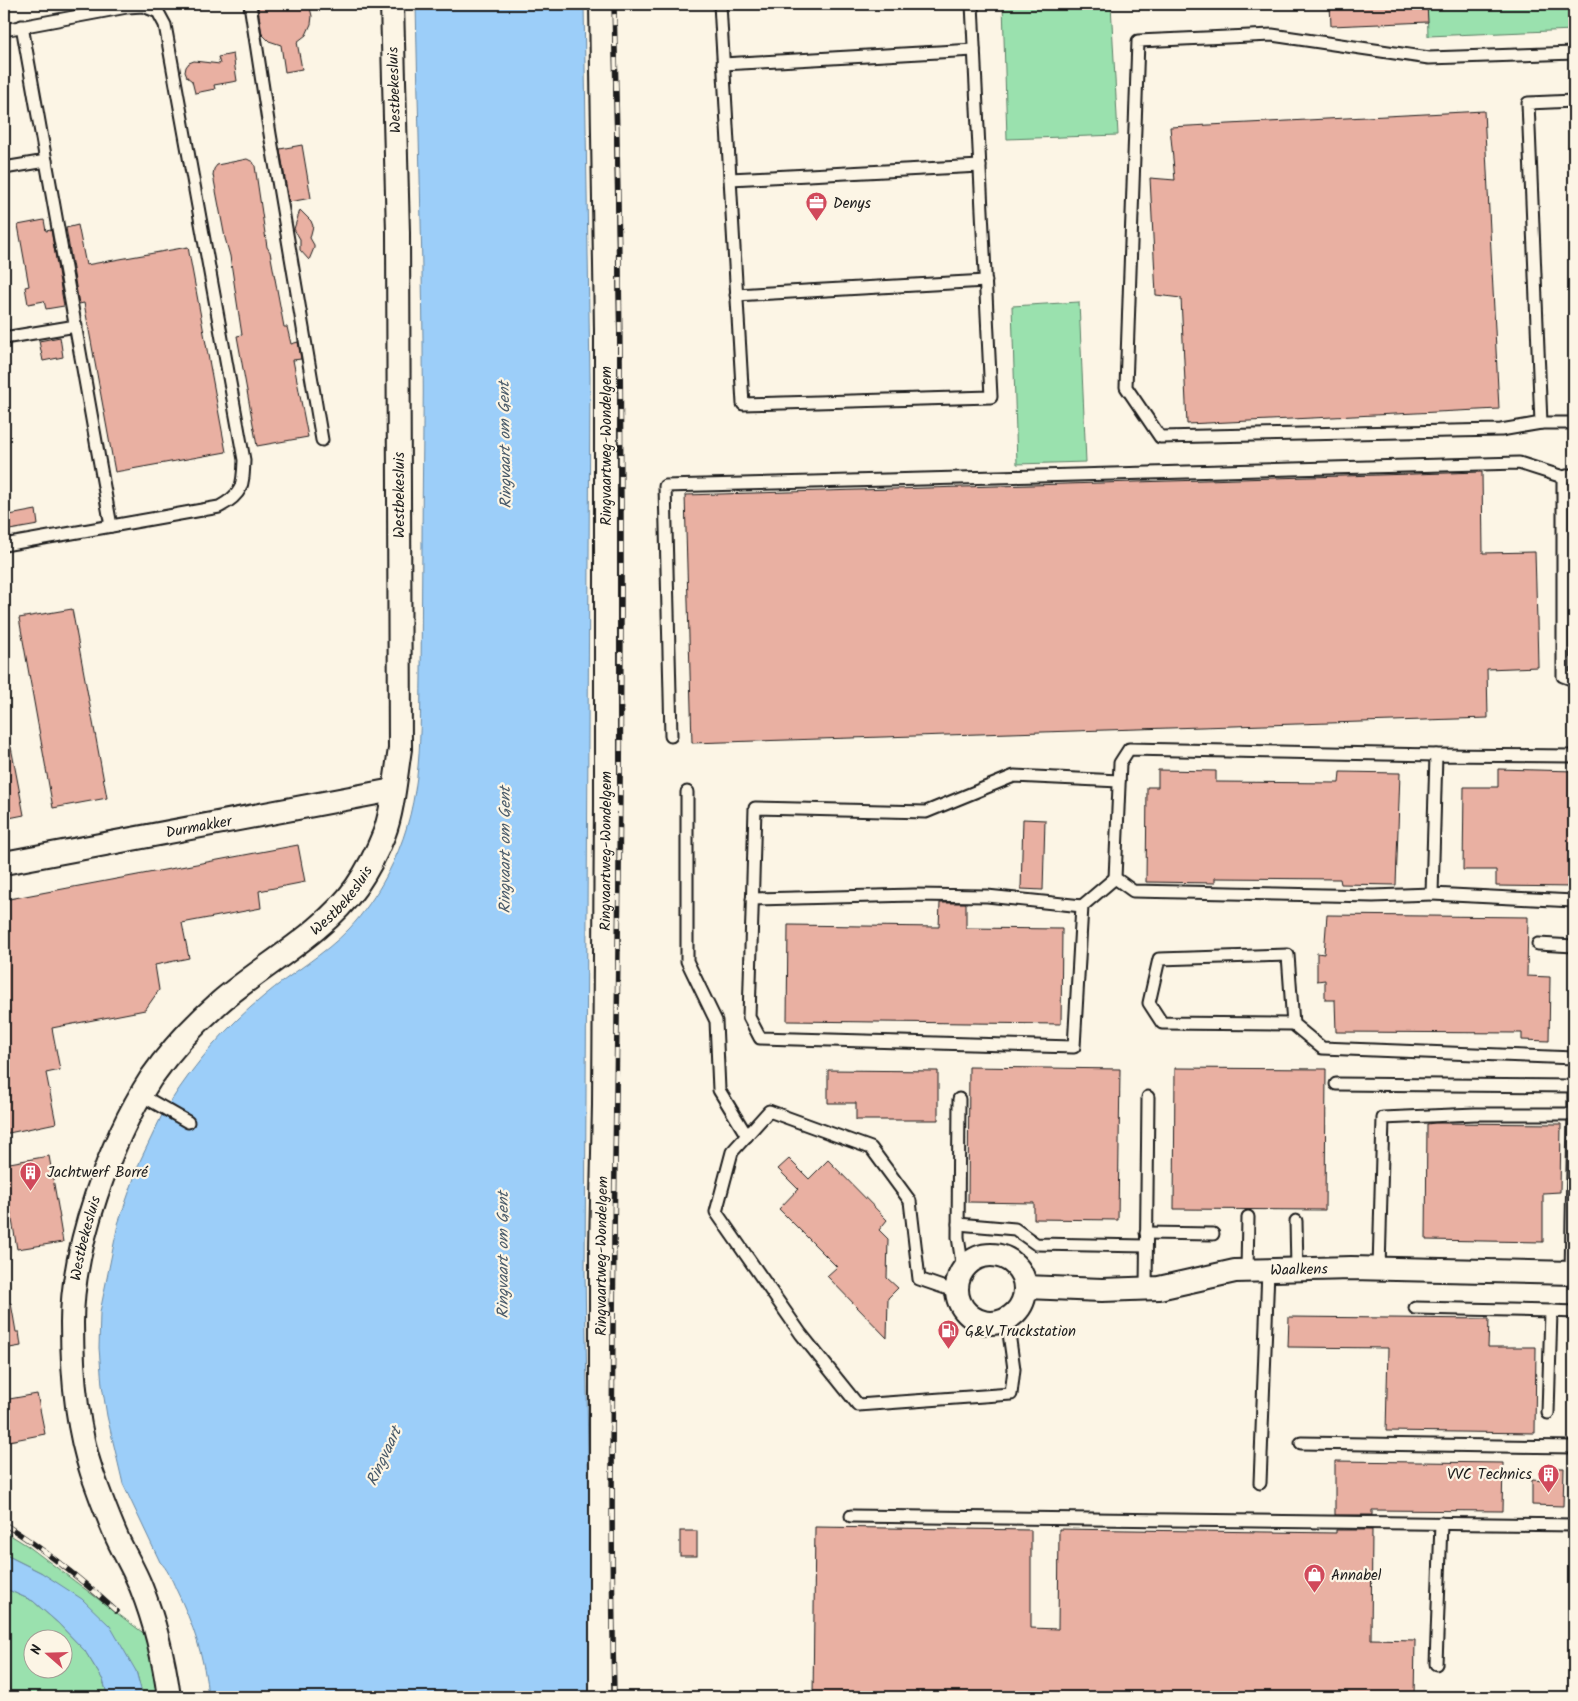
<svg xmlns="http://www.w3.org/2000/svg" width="1578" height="1701" font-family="Kalam,sans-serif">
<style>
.green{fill:#9ae1ae;stroke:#5b7e65;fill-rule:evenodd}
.water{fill:#9ccef9;stroke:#6987a1}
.building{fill:#e9b0a2;stroke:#1c1c1c}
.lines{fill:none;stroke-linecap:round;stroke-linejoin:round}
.lane-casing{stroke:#1c1c1c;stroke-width:15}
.street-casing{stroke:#1c1c1c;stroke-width:26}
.lane{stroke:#fcf5e5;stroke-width:11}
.street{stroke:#fcf5e5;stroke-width:22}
.rail-casing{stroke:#1c1c1c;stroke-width:5.5}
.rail{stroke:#fcf5e5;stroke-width:4;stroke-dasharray:11;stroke-linecap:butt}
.labels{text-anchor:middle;stroke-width:4.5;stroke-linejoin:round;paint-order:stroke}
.street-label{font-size:15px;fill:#1c1c1c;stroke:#fcf5e5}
.poi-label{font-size:15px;fill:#1c1c1c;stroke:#fcf5e5;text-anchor:start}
.water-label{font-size:16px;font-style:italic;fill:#495a69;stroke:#fcf5e5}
</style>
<rect width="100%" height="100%" fill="#fcf5e5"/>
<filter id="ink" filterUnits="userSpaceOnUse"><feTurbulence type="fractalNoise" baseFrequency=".02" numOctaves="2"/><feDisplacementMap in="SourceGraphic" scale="10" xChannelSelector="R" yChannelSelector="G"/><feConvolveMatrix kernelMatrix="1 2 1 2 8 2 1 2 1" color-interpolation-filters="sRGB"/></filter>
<g filter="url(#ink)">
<!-- green -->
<g class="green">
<path d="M 1003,4 L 1111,4 L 1118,135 L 1007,139 Z"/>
<path d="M 1427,4 L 1574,4 L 1574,30 L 1428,36 Z"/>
<path d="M 1079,302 L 1086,462 L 1017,464 L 1012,306 Z"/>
<path d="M 4,1531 L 28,1546 L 146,1635 L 162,1697 L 143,1697 L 136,1671 L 42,1573 L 4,1554 Z"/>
<path d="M 4,1588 L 33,1601 L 58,1623 L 85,1651 L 103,1680 L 108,1697 L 10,1697 L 4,1640 ZM 32,1638 L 62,1638 L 62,1668 L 32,1668 Z"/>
</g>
<!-- water -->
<g class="water">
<path d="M 416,4 L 584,4 L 590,378 L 585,1273 L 592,1697 L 208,1697 C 205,1658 193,1624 176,1589 C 172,1580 167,1568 160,1562 L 123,1484 L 107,1416 L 102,1385 L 99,1348 L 100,1312 L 118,1224 L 140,1161 L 163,1113 L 185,1127 L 192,1117 L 169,1104 C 195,1063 226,1027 264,996 C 291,973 324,955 349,929 C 363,914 377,894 387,875 C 422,809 420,749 421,676 C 421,632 422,588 422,544 C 422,476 424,408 423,340 C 422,228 418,116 416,4 Z"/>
<path d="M 4,1554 L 42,1573 L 82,1599 L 110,1626 L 136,1671 L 143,1697 L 108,1697 L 103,1680 L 85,1651 L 58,1623 L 33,1601 L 4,1588 Z"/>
</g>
<!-- building -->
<g class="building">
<path d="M 260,4 L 309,4 L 312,16 L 311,24 L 306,35 L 297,42 L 302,69 L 285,72 L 281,45 L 269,41 L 262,34 L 258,9 Z"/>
<path d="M 1330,4 L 1427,4 L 1428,22 L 1331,26 Z"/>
<path d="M 233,54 L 237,81 L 214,85 L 215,89 L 195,93 L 192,81 L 187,77 L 185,72 L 186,67 L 189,63 L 194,61 L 220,64 L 218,57 Z"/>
<path d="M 1484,111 L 1499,409 L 1187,424 L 1181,298 L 1156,295 L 1150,178 L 1175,180 L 1170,127 Z"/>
<path d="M 302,145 L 311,198 L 289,202 L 280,149 Z"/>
<path d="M 247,159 L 253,162 L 255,166 L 267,247 L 270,252 L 284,327 L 287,327 L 291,344 L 298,342 L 301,359 L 293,360 L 308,437 L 257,446 L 237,336 L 242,335 L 240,322 L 230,256 L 225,238 L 213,175 L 214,169 L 217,165 Z"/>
<path d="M 300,210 L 311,221 L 313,226 L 310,238 L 314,245 L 314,248 L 309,260 L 300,250 L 300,239 L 294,229 Z"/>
<path d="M 44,220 L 46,231 L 51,230 L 64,306 L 46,309 L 44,301 L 28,304 L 25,287 L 29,286 L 18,225 Z"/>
<path d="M 78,225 L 86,265 L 188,247 L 226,452 L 115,472 L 84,303 L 79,304 L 66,228 Z"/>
<path d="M 60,337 L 63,357 L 43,361 L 39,341 Z"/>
<path d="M 1482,472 L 1483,553 L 1535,552 L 1537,622 L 1538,667 L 1487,669 L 1488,718 L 692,743 L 685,495 Z"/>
<path d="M 36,510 L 38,525 L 4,531 L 4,516 Z"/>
<path d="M 72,609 L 107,798 L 53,808 L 19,618 Z"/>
<path d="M 11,747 L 24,815 L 4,819 L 4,748 Z"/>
<path d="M 1498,769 L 1574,771 L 1574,887 L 1496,886 L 1496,870 L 1463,870 L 1464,787 L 1498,787 Z"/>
<path d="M 1158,770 L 1216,771 L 1216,782 L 1339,783 L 1340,772 L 1400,773 L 1396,885 L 1341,884 L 1340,879 L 1215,878 L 1215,883 L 1146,882 L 1147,787 L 1158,787 Z"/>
<path d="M 1023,819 L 1045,820 L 1043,890 L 1021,889 Z"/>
<path d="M 298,845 L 305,882 L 259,891 L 261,908 L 182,923 L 189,958 L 155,965 L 159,990 L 145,1010 L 52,1028 L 60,1070 L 46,1073 L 56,1123 L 4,1134 L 4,900 Z"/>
<path d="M 940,903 L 966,903 L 966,928 L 1062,929 L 1061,1024 L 787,1021 L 788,925 L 939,927 Z"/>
<path d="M 1327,915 L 1528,917 L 1527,976 L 1550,977 L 1549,1041 L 1522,1040 L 1522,1033 L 1336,1032 L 1335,1000 L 1325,1000 L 1325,980 L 1317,981 L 1317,953 L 1324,954 Z"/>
<path d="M 969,1067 L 1120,1069 L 1118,1220 L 1034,1219 L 1034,1203 L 968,1202 Z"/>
<path d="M 1175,1068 L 1326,1069 L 1325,1210 L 1174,1209 Z"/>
<path d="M 828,1070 L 938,1071 L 938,1120 L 856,1120 L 856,1103 L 828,1103 Z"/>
<path d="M 1435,1123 L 1561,1124 L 1560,1192 L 1543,1193 L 1543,1242 L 1426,1240 L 1427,1124 Z"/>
<path d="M 49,1156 L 60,1218 L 59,1218 L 63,1242 L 17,1249 L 10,1208 L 4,1209 L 4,1164 Z"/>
<path d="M 789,1159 L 809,1179 L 828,1160 L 887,1220 L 879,1230 L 888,1239 L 887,1278 L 898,1288 L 888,1298 L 887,1338 L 827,1276 L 837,1267 L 779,1209 L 798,1189 L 778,1169 Z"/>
<path d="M 11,1303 L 16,1332 L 19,1332 L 21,1346 L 4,1349 L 4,1304 Z"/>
<path d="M 1289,1317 L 1489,1319 L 1488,1347 L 1536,1347 L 1535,1433 L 1386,1431 L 1388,1348 L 1288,1347 Z"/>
<path d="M 37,1394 L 45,1434 L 4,1442 L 4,1400 Z"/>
<path d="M 1335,1461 L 1503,1463 L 1502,1511 L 1372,1510 L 1372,1515 L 1335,1515 Z"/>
<path d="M 1545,1468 L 1564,1468 L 1563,1506 L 1532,1505 L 1532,1480 L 1545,1481 Z"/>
<path d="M 815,1527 L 1031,1530 L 1031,1628 L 1058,1629 L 1059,1529 L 1336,1533 L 1336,1530 L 1372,1530 L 1371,1639 L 1415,1640 L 1414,1697 L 813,1697 Z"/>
<rect x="680" y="1531" width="17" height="25"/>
</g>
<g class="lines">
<defs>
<g id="lane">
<path d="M 250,4 L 270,134 L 322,440"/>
<path d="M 720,4 L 743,404 L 991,397 L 972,4"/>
<path d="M 22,26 L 111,526"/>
<path d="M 4,30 L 127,7 L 143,6 L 158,12 L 165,25 L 244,460 C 243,486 243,494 219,507 L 4,545"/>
<path d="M 723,64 L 974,50"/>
<path d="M 1574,101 L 1528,103 L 1541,423 L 1574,423"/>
<path d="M 4,168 L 46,161"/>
<path d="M 730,179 L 980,166"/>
<path d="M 736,295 L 986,281"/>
<path d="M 4,338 L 76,326"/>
<path d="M 1541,423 L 1501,430 L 1160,437 L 1126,387 L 1138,41 L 1272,35 L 1429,58 L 1574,53"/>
<path d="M 1574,474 L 1563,477 L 1563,676 L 1574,680"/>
<path d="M 671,736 L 665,486 L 1519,463 L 1563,477"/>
<path d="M 1574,756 L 1436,755 L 1432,894 L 1574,901"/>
<path d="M 687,792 L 687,961 L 716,1021 L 719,1090 L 747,1136"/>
<path d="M 1115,878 L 1082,906 L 1074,1047 L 760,1038 L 749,1017 L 755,808 L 926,812 L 1014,776 L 1119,781"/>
<path d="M 1432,894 L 1373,896 L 1133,891 L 1115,878 L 1120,763 L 1129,749 L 1436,755"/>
<path d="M 752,899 L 914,895 L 987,896 L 1082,906"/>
<path d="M 1538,944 L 1574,946"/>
<path d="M 1293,1024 L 1288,955 L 1159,959 L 1149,1003 L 1162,1023 L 1293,1024 L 1322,1048 L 1574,1058"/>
<path d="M 1336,1084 L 1574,1086"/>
<path d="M 1574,1086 L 1574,1108"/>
<path d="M 141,1095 L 188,1122"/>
<path d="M 959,1099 L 958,1237 L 963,1270"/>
<path d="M 1296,1221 L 1297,1269"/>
<path d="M 958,1224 L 1015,1229 L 1036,1244 L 1146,1246"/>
<path d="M 1146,1233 L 1213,1234"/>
<path d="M 1379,1269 L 1383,1118 L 1475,1114 L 1574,1114"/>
<path d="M 1247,1271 L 1248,1217"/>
<path d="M 1571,1273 L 1574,1117"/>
<path d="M 1146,1289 L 1148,1097"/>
<path d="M 957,1292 L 919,1279 L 910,1201 L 871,1148 L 769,1111 L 732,1152 L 716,1212 L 801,1334 L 858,1405 L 1011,1394 L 1014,1369 L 1007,1319"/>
<path d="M 1415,1308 L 1551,1311"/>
<path d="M 1548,1413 L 1551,1311 L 1574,1312"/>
<path d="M 1301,1443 L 1574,1447"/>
<path d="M 1260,1483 L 1268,1270"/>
<path d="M 851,1516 L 1574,1525"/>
<path d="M 1436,1664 L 1441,1523"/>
</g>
<g id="street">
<path id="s1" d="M 4,863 L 393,790"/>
<circle cx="991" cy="1289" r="34"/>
<path id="s2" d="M 1025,1287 L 1102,1290 L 1159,1288 L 1235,1271 L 1351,1268 L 1574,1273"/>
<path id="s3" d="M 169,1697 C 164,1660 155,1622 141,1587 C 134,1569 123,1552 115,1533 C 107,1514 99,1493 92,1473 C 76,1426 72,1373 72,1323 C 72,1247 110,1141 151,1078 C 169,1052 196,1023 220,1002 C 263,965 324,933 356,887 C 367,871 377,852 384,834 C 393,811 396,774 400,749 L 398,233 L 392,4"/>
<path id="s4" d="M 601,1697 L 601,1249 L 604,1105 L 606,804 L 606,330 L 601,4"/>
</g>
</defs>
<!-- lane casing -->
<use href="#lane" class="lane-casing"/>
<!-- street casing -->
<use href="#street" class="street-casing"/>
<!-- lane -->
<use href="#lane" class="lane"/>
<!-- street -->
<use href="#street" class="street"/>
<defs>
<g id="rail">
<path d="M 4,1524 C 44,1549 81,1579 116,1611"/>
<path d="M 614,1697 C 609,1448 615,1198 618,948 C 623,634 622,318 614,4"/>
</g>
</defs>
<!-- rail casing -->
<use href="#rail" class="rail-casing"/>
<!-- rail -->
<use href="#rail" class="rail"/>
</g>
</g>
<!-- icons -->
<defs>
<symbol id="office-pin" viewBox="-11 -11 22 30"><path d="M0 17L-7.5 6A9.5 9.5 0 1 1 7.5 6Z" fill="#d1495b" stroke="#fcf5e5"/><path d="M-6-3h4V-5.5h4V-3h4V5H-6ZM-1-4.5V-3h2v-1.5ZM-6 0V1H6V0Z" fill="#fff"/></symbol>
<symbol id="building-pin" viewBox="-11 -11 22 30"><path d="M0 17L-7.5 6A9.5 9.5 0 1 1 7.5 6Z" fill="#d1495b" stroke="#fcf5e5"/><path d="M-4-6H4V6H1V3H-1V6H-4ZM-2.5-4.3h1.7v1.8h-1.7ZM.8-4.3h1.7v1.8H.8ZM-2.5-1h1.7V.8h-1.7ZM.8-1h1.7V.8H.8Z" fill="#fff"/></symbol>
<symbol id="fuel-pin" viewBox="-11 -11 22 30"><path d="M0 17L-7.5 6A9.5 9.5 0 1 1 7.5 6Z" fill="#d1495b" stroke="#fcf5e5"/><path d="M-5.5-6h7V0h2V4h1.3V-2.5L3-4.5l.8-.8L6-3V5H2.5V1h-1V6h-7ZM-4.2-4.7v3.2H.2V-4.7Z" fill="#fff"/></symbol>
<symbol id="shop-pin" viewBox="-11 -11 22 30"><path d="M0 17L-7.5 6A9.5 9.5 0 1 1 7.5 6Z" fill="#d1495b" stroke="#fcf5e5"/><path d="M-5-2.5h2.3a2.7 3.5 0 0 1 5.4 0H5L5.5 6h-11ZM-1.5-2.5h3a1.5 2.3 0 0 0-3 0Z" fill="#fff"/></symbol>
</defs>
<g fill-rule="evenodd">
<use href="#office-pin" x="804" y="190" width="25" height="34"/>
<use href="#building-pin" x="18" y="1160" width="25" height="34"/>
<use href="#fuel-pin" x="936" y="1318" width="25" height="34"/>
<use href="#building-pin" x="1536" y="1462" width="25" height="34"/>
<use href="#shop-pin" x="1302" y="1562" width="25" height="34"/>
</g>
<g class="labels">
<!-- street labels -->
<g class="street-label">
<text transform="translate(394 90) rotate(-92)" y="5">Westbekesluis</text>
<text transform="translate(606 446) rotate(-90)" y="5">Ringvaartweg-Wondelgem</text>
<text transform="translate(399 495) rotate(-90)" y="5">Westbekesluis</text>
<text dy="5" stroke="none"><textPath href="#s1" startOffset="198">Durmakker</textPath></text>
<text dy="5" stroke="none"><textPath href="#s4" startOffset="846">Ringvaartweg-Wondelgem</textPath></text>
<text dy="5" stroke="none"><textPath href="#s3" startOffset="912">Westbekesluis</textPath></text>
<text dy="5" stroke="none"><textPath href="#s3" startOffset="476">Westbekesluis</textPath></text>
<text dy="5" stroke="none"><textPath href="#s4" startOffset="441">Ringvaartweg-Wondelgem</textPath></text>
<text dy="5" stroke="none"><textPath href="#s2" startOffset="276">Waalkens</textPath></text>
</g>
<!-- poi labels -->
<g class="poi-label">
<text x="833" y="208">Denys</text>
<text x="47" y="1177">Jachtwerf Borré</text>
<text x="965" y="1336">G&amp;V Truckstation</text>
<text x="1532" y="1479" text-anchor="end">VVC Technics</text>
<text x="1331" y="1580">Annabel</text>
</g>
<!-- water labels -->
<g class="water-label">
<text transform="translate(504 445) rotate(-91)" y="6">Ringvaart om Gent</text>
<text transform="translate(504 850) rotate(-90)" y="6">Ringvaart om Gent</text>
<text transform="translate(502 1255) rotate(-90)" y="6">Ringvaart om Gent</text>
<text transform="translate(383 1456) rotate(-65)" y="6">Ringvaart</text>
</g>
</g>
<!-- margin -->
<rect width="1578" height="1701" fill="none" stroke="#fcf5e5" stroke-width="20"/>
<rect x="10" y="10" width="1558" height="1681" fill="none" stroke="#1c1c1c" stroke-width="2" filter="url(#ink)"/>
<!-- north arrow -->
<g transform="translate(48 1654) rotate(290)"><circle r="24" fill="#fcf5e5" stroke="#a29e95"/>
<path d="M0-4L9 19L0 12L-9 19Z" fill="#d1495b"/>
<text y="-8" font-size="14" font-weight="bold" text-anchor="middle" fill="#1c1c1c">N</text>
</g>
</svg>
